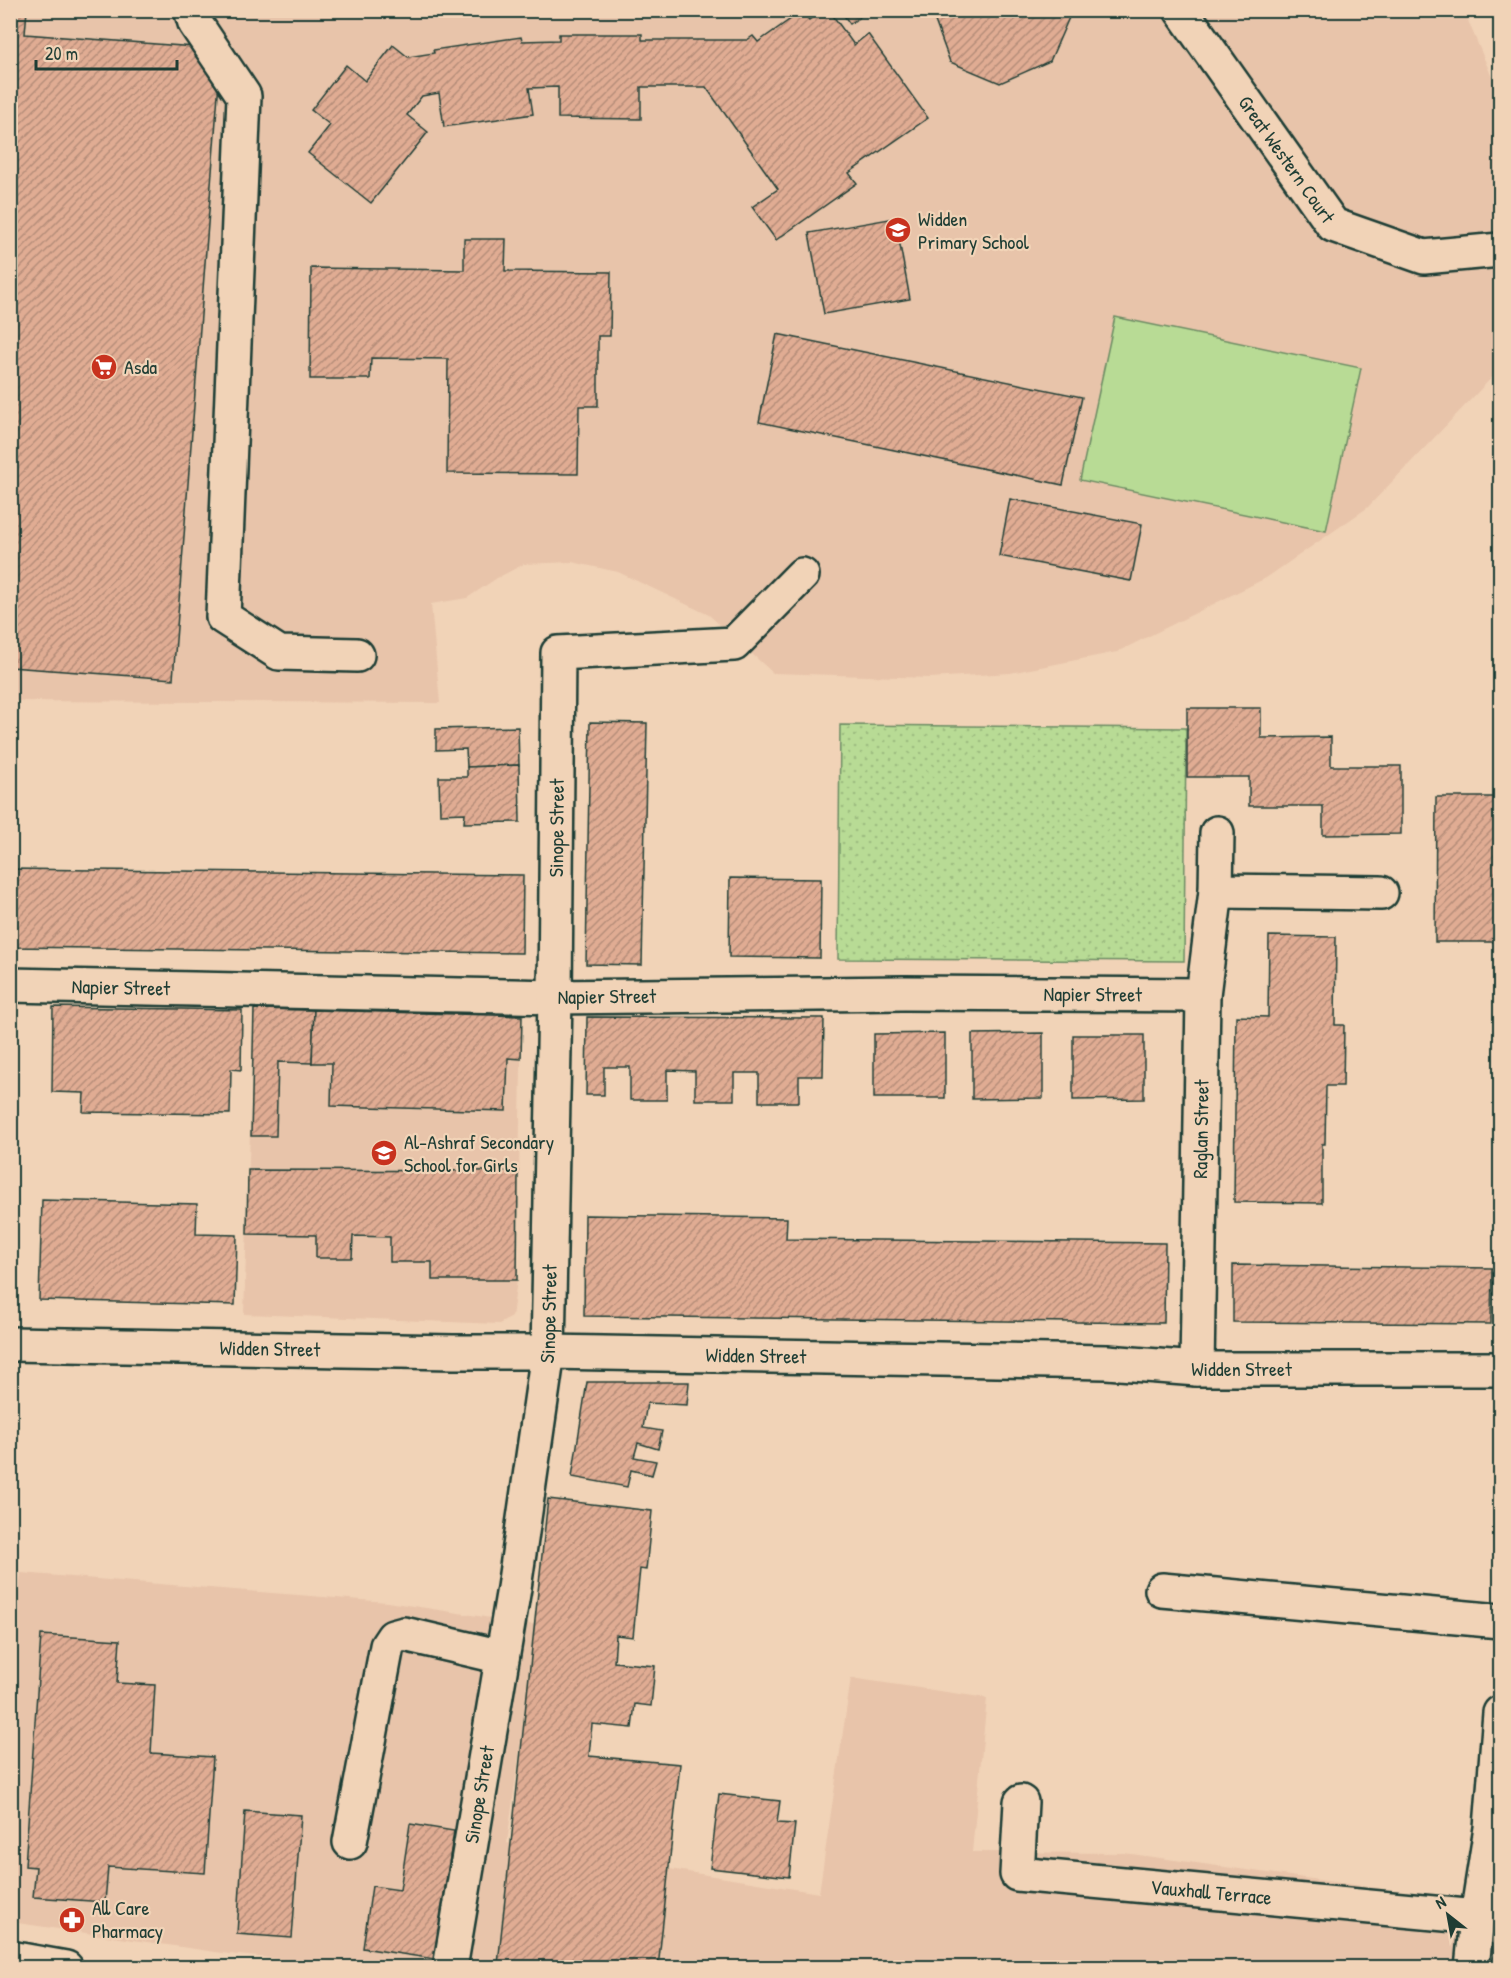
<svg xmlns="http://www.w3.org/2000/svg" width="1511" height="1978" font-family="'Patrick Hand',sans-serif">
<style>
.built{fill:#e8c4aa}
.grass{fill:#b8db95;stroke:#6c8c64;stroke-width:1.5}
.park{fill:url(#park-dots);stroke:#6c8c64;stroke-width:1.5}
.building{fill:url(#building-hatch);stroke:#1f3d34;stroke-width:1.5}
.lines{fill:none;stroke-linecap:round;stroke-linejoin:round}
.minor-casing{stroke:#1f3d34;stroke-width:38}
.major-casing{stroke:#1f3d34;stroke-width:38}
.minor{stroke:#f1d3b7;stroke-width:33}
.major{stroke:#f1d3b7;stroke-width:33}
.labels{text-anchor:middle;stroke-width:4.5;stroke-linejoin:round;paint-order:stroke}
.street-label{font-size:20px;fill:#1f3d34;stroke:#f1d3b7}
.poi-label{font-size:20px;fill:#1f3d34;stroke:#f1d3b7;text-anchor:start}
</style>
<defs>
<pattern id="park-dots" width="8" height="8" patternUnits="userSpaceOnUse" patternTransform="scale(1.5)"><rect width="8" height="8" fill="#b8db95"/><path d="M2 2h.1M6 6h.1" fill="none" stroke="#9ebd81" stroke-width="1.8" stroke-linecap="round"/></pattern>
<pattern id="building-hatch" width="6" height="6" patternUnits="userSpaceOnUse" patternTransform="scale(1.5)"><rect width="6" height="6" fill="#e0ac93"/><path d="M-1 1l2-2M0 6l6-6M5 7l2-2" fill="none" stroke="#b58d79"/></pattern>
</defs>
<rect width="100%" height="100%" fill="#f1d3b7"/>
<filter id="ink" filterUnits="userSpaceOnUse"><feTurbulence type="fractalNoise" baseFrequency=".0167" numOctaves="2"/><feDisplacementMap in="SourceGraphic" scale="12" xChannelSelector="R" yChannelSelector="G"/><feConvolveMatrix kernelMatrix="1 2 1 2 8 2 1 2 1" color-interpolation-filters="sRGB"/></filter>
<g filter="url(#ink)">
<!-- built -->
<g class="built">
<path d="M 11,11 L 1464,11 L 1491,75 L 1500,91 L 1500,369 L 1367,508 L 1266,578 L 1117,652 L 1010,673 L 930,678 L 773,673 L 709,615 L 618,572 L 572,562 L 524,564 L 497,578 L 467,598 L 431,604 L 440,703 L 11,701 Z"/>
<path d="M 254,1009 L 522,1016 L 517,1280 L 512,1317 L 499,1324 L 244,1314 Z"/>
<path d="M 21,1573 L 387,1602 L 537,1625 L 507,1843 L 819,1893 L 851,1678 L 987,1698 L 972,1852 L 1124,1853 L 1462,1900 L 1500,1898 L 1500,1967 L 365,1968 L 229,1954 L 11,1922 L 10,1650 Z"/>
</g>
<!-- grass -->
<path class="grass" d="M 1115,317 L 1361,368 L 1326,531 L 1080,480 Z"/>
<!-- park -->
<path class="park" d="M 840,725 L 1186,728 L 1184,961 L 838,959 Z"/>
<!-- building -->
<g class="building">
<path d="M 10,10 L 27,10 L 25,34 L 208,48 L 220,68 L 173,679 L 10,667 Z"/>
<path d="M 822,10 L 829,10 L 854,45 L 868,34 L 928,118 L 849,173 L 857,183 L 776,240 L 752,207 L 778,189 L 706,87 L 641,87 L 641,119 L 558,118 L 558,87 L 529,88 L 533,114 L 444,127 L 439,93 L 422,96 L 407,115 L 428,132 L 371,203 L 308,153 L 330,125 L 311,110 L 346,65 L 365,81 L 393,45 L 408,57 L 434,53 L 433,50 L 521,37 L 522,41 L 559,40 L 559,34 L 642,34 L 642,40 L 747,40 L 753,36 L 758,42 L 802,11 L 809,20 Z"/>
<path d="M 840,10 L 869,10 L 850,24 Z"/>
<path d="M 931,10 L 1070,10 L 1071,13 L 1050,61 L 1000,83 L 950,62 Z"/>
<path d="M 895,218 L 910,299 L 824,314 L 809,233 Z"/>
<path d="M 464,239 L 506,239 L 505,271 L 611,272 L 610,336 L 598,336 L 598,406 L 579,406 L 578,474 L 447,473 L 448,359 L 371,358 L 370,379 L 310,379 L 311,268 L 464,270 Z"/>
<path d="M 777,334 L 1082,397 L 1063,485 L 759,422 Z"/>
<path d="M 1010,499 L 1142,524 L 1131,581 L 999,556 Z"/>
<path d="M 1187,708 L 1261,708 L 1261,738 L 1331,737 L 1331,766 L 1401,766 L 1401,834 L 1323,835 L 1323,806 L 1249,806 L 1249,777 L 1187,777 Z"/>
<path d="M 590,722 L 647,723 L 642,965 L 586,964 Z"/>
<path d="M 518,727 L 519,765 L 467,767 L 466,749 L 436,750 L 436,729 Z"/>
<path d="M 519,765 L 520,822 L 464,823 L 465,813 L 440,814 L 439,777 L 467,777 L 467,767 Z"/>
<path d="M 1436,797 L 1500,797 L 1500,942 L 1435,942 Z"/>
<path d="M 10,869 L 523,875 L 522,953 L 10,947 Z"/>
<path d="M 730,878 L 821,879 L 820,958 L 729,957 Z"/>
<path d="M 1269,936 L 1336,937 L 1335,1025 L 1344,1025 L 1343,1086 L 1326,1086 L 1325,1144 L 1322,1144 L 1322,1203 L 1234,1202 L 1236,1016 L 1268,1017 Z"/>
<path d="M 53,1007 L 242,1010 L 241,1070 L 231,1069 L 230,1114 L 83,1112 L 84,1093 L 52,1092 Z"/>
<path d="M 254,1009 L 314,1010 L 312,1063 L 278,1062 L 276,1136 L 251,1136 Z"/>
<path d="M 314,1010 L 522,1016 L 521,1059 L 508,1058 L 506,1111 L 331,1106 L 332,1063 L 312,1063 Z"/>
<path d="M 587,1017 L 824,1018 L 823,1076 L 799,1076 L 799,1102 L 759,1102 L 759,1073 L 734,1073 L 734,1100 L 695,1100 L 695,1071 L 667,1070 L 667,1100 L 630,1100 L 630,1067 L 604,1067 L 604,1095 L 586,1095 Z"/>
<path d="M 945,1033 L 945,1098 L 874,1098 L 874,1034 Z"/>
<path d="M 1043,1033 L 1043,1098 L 972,1099 L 972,1034 Z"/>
<path d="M 1073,1035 L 1144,1035 L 1144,1099 L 1073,1100 Z"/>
<path d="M 248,1170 L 518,1171 L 517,1280 L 432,1280 L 432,1262 L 390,1262 L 390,1237 L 353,1236 L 352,1258 L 316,1258 L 316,1235 L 247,1234 Z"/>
<path d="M 42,1200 L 197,1204 L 196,1234 L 237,1235 L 235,1305 L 39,1300 Z"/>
<path d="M 585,1215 L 787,1218 L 786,1239 L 1165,1243 L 1164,1323 L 584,1316 Z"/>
<path d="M 1233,1265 L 1492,1268 L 1491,1324 L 1233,1322 Z"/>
<path d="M 587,1382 L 689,1382 L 687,1405 L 647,1403 L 643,1428 L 662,1431 L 658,1449 L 638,1443 L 634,1457 L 656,1461 L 652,1475 L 631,1470 L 627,1487 L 572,1477 Z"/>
<path d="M 548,1499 L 652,1511 L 646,1570 L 640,1569 L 633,1637 L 616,1635 L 614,1662 L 655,1666 L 651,1706 L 635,1704 L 632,1728 L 592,1724 L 589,1756 L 680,1764 L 658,1968 L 532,1968 L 498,1964 Z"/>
<path d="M 41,1635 L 120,1640 L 117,1683 L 155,1685 L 151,1753 L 213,1757 L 205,1873 L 108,1867 L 105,1902 L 33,1897 L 36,1867 L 25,1866 Z"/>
<path d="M 719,1794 L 780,1801 L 777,1823 L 795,1824 L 789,1877 L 710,1868 Z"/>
<path d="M 245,1811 L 301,1815 L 292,1938 L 237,1934 Z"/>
<path d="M 410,1824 L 454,1831 L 434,1959 L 363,1948 L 372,1886 L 400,1890 Z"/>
</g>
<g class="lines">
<defs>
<g id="minor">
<path d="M 191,10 L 195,23 L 244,96 L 223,617 L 279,653 L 357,655"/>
<path id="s1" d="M 1181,10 L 1333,225 L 1424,257 L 1500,250"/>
<path d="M 1217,833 L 1216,891 L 1381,893"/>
<path id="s2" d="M 10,985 L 555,997 L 904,993 L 1203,995"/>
<path id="s3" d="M 10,1344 L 453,1352 L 548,1352 L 1107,1362 L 1197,1369 L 1500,1369"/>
<path id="s4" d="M 1197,1369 L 1203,995 L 1216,891"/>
<path d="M 1162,1590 L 1500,1621"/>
<path id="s5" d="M 1021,1802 L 1017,1874 L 1477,1917"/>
<path d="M 350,1842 L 387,1646 L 393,1637 L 404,1634 L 502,1657"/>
<path id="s6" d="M 450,1968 L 514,1588 L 548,1352 L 555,997 L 558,653 L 734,644 L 802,575"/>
<path d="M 1472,1968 L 1477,1917 L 1491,1828 L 1500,1713"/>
</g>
<path id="major" d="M 10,1958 L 66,1968"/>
</defs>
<!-- minor casing -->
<use href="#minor" class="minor-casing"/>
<!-- major casing -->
<use href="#major" class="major-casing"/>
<!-- minor -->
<use href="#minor" class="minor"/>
<!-- major -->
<use href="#major" class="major"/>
</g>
</g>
<!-- icons -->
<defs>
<symbol id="school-disc" viewBox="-11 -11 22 22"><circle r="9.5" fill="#c8321e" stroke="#f1d3b7"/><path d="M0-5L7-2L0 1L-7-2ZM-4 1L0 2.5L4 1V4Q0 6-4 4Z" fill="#fff"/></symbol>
<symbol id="supermarket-disc" viewBox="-11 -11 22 22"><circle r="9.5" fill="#c8321e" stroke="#f1d3b7"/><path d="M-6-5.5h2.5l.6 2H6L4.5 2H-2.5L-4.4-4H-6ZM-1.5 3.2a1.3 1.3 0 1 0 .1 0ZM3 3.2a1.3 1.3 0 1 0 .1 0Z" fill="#fff"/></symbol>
<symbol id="pharmacy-disc" viewBox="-11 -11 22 22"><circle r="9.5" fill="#c8321e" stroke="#f1d3b7"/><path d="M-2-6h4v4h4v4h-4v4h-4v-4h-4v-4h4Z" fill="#fff"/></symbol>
</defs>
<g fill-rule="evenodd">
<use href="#school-disc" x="883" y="215" width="30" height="30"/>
<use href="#supermarket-disc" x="89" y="352" width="30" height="30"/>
<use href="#school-disc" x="369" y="1138" width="30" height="30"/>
<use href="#pharmacy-disc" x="57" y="1905" width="30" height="30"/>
</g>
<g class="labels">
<!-- street labels -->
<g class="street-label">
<text dy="7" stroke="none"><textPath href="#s1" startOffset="183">Great Western Court</textPath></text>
<text dy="7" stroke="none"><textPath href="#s6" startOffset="1148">Sinope Street</textPath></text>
<text dy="7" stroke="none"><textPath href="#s2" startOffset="111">Napier Street</textPath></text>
<text dy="7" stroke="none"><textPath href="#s2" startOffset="1083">Napier Street</textPath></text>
<text dy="7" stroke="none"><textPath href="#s2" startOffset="597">Napier Street</textPath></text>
<text dy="7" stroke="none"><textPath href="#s4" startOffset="240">Raglan Street</textPath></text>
<text dy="7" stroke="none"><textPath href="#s6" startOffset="662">Sinope Street</textPath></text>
<text dy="7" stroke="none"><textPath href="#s3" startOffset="260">Widden Street</textPath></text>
<text dy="7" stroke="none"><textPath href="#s3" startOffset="746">Widden Street</textPath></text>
<text dy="7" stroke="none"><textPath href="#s3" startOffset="1232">Widden Street</textPath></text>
<text dy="7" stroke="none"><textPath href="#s6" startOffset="176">Sinope Street</textPath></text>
<text dy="7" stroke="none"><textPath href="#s5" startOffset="267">Vauxhall Terrace</textPath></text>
</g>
<!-- poi labels -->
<g class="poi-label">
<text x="918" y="226">Widden<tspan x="918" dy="23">Primary School</tspan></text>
<text x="124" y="374">Asda</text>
<text x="404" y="1149">Al-Ashraf Secondary<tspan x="404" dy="23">School for Girls</tspan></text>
<text x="92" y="1915">All Care<tspan x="92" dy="23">Pharmacy</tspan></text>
</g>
</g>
<!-- margin -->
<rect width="1511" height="1978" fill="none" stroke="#f1d3b7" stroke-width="36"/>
<rect x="18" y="18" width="1475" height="1942" fill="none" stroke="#1f3d34" stroke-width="2" filter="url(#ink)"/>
<!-- north arrow -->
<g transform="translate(1448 1915) rotate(329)" stroke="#f1d3b7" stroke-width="4.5" paint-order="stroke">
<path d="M0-4.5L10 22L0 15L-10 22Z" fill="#1f3d34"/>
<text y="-9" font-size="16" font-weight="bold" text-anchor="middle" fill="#1f3d34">N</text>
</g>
<!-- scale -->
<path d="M36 60v9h141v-9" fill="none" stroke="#1f3d34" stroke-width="3"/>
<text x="45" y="60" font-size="18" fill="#1f3d34" stroke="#f1d3b7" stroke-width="4.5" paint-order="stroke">20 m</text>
</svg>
